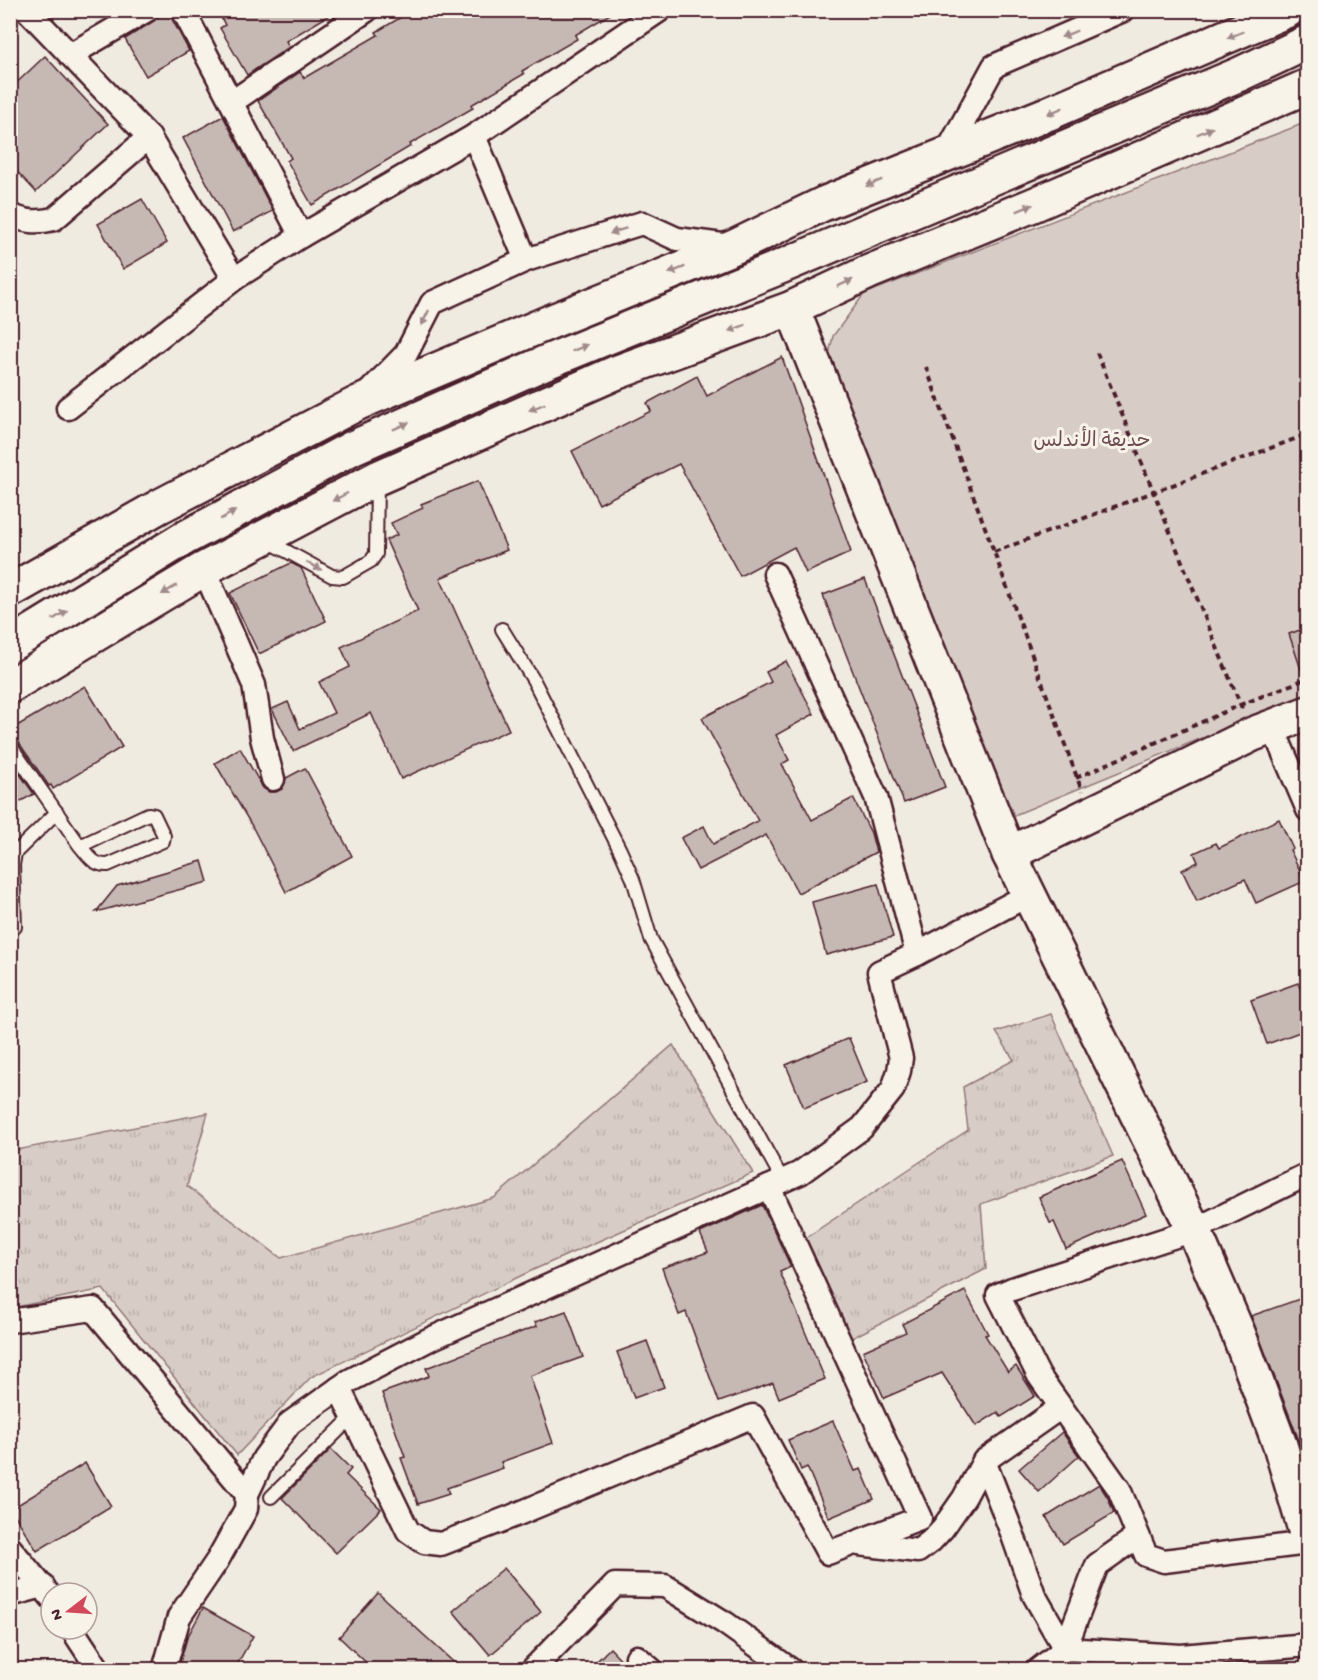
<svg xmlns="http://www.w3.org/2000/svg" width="1318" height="1680" font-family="'Gochi Hand','Playpen Sans Arabic',sans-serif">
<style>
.grass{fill:url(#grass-tufts);stroke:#917678;stroke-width:1.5}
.park{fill:#d8cdc6;stroke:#917678;stroke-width:1.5}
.building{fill:#c6b8b3;stroke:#4a1f2b;stroke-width:1.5}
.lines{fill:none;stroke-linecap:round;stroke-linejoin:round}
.lane-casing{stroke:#4a1f2b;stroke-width:16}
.street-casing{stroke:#4a1f2b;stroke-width:27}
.secondary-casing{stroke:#4a1f2b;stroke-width:38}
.primary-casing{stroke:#4a1f2b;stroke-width:38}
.path{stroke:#4a1f2b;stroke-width:4;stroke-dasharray:6 4.5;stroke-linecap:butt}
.lane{stroke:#f7f3e8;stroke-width:12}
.street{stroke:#f7f3e8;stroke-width:22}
.secondary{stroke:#f7f3e8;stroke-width:33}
.primary{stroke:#f7f3e8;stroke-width:33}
.oneway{fill:#a0898a}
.labels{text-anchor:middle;stroke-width:6;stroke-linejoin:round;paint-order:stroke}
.park-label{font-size:20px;fill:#6e4a52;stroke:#f7f3e8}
</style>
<defs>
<pattern id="grass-tufts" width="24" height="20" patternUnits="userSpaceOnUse" patternTransform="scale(1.5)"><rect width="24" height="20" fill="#d8cdc6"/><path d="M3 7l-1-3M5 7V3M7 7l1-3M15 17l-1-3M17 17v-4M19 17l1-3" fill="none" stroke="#bbb0aa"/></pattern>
</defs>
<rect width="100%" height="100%" fill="#f0ebe0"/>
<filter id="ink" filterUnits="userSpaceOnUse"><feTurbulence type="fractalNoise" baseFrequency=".0167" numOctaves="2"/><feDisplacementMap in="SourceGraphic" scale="12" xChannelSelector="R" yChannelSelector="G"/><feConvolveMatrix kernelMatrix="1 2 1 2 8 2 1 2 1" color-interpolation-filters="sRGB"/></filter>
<g filter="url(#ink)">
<!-- grass -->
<g class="grass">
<path d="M 1051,1014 L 1113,1156 L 981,1204 L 986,1269 L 850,1339 L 804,1239 L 968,1130 L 963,1087 L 1014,1060 L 996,1032 Z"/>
<path d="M 673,1045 L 753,1173 L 533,1270 L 311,1377 L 237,1455 L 103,1289 L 11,1308 L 11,1151 L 208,1113 L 187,1186 L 281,1258 L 494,1198 Z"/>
</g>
<!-- park -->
<path class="park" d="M 1307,122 L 1307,695 L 1012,816 L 828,359 L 833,336 L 864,294 Z"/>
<!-- building -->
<g class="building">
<path d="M 160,10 L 167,10 L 189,51 L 146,76 L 125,39 L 154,21 L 159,16 Z"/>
<path d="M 217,10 L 338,10 L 286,41 L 289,47 L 247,75 L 220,28 L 225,25 Z"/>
<path d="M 413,10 L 617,10 L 575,35 L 577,39 L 522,71 L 524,74 L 471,105 L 473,108 L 410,144 L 411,146 L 312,205 L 287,161 L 291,158 L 258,101 L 300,72 L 304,78 L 378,35 L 376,32 Z"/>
<path d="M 45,56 L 108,124 L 36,192 L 10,164 L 10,89 Z"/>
<path d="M 223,116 L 273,211 L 233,232 L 183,138 Z"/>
<path d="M 142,199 L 167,243 L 123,269 L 98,224 Z"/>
<path d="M 782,357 L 851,552 L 806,573 L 794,547 L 740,576 L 679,464 L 599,504 L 572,451 L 651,411 L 647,403 L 697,376 L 707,396 Z"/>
<path d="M 478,481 L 507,550 L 440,578 L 509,730 L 401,779 L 371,713 L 293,751 L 272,709 L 288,702 L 300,729 L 334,713 L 319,682 L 350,667 L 341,647 L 418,611 L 386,540 L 397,535 L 391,523 L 423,508 L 421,504 Z"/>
<path d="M 291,563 L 301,568 L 326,621 L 259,654 L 230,593 Z"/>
<path d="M 865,579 L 945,787 L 904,803 L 823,595 Z"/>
<path d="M 1308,627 L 1308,680 L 1305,681 L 1289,634 Z"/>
<path d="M 786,661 L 814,714 L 776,735 L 789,760 L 782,764 L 812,820 L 853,798 L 871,833 L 876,852 L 798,893 L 766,835 L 698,870 L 681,838 L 704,826 L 713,844 L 758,821 L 702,718 L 771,682 L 766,672 Z"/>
<path d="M 85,686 L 122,747 L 53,789 L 51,785 L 49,786 L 17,740 L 10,737 L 10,730 Z"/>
<path d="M 240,748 L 263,788 L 269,792 L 276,792 L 282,789 L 286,778 L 305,768 L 352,856 L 286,892 L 252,826 L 215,763 Z"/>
<path d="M 10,760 L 34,794 L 10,807 Z"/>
<path d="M 1279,819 L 1293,849 L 1290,850 L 1305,881 L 1256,903 L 1245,879 L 1197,901 L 1182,870 L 1198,862 L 1194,853 L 1216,843 L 1219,848 Z"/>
<path d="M 202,861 L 208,882 L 96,912 L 117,886 Z"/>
<path d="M 878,884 L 893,937 L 826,955 L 812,902 Z"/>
<path d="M 1298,983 L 1308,1008 L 1308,1029 L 1267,1044 L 1251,1000 Z"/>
<path d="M 849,1038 L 867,1082 L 804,1108 L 786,1065 Z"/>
<path d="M 1122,1161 L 1146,1214 L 1066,1249 L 1054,1222 L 1050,1223 L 1039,1197 Z"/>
<path d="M 762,1205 L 791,1267 L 780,1272 L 825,1379 L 779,1398 L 773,1383 L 719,1402 L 686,1312 L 679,1315 L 662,1268 L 708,1252 L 700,1233 Z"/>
<path d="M 965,1291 L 988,1334 L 985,1335 L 1008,1372 L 1016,1366 L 1035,1396 L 1001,1417 L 998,1412 L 976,1426 L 942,1373 L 884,1398 L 863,1351 L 906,1332 L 902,1324 Z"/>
<path d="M 1308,1296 L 1308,1472 L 1298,1438 L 1251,1316 Z"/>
<path d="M 566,1311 L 583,1357 L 530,1376 L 553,1443 L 501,1462 L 503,1468 L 447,1488 L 449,1494 L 418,1504 L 401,1458 L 405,1457 L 382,1393 L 429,1376 L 426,1368 L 537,1326 L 535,1322 Z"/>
<path d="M 647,1341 L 664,1387 L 634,1398 L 617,1352 Z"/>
<path d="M 833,1421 L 855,1471 L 861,1469 L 874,1499 L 829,1518 L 807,1467 L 801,1470 L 788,1440 Z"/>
<path d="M 1062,1432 L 1079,1456 L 1039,1492 L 1019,1469 Z"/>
<path d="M 331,1449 L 351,1469 L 346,1475 L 381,1509 L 336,1553 L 282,1498 Z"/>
<path d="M 85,1463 L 111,1506 L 37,1551 L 11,1509 Z"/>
<path d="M 1099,1484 L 1108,1498 L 1114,1513 L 1063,1544 L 1046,1517 Z"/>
<path d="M 504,1568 L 541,1612 L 490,1655 L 453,1611 Z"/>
<path d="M 378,1593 L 462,1670 L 374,1670 L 339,1637 Z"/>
<path d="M 203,1608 L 253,1636 L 234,1670 L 195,1670 L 180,1662 L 187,1638 Z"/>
<path d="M 610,1648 L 631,1670 L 588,1670 Z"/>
</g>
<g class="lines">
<defs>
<g id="lane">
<path d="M 266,540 L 332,576 L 343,577 L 371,561 L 376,554 L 377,482"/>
<path d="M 502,629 L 534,681 L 620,850 L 633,879 L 651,939 L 783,1181"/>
<path d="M 10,745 L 80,846 C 89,856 94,866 108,865 L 163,841 L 164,836 L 154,815 L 148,814 L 80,846"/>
<path d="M 15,927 L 13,865 L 15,853 L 57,812"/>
<path d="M 271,1497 L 353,1416"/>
</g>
<g id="street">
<path d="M 27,10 L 149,137 L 234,279"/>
<path d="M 183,10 L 301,236"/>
<path d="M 70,55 L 147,10"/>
<path d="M 232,102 L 367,10"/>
<path d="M 474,136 L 526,260"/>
<path d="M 946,154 L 994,66 L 1123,10"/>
<path d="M 10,215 C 26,222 37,223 54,219 L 149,137"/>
<path d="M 367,394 L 406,354 L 432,303 L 526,260 L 642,223 L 677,239 L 730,246"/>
<path d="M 68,408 L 234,279 L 301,236 L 474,136 L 660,10"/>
<path d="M 204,569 L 254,685 L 262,738 L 273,779"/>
<path d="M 775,574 L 876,797 L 917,954"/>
<path d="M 1272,726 L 1308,810"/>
<path d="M 1308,1174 L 1194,1230 L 1012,1289 L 998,1295 L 1039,1376 L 1119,1489 L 1146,1555 L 1164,1561 L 1308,1543"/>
<path d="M 10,1321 L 93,1309 L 247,1494"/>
<path d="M 339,1388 L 408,1531 L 424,1542 L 441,1544 L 513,1516 L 753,1416 L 828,1553 L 920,1518 L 769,1187"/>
<path d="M 984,1461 L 1011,1530 L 1034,1595 L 1065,1649 L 1097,1565 L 1138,1536"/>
<path d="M 859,1544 L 918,1551 L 931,1541 L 943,1528 L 964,1498 L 984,1461 L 1061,1407"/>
<path d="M 10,1548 L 51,1597"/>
<path d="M 10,1595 L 43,1586"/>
<path d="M 72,1629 L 99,1670"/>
<path d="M 637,1657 L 652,1670"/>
<path d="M 164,1670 L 179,1617 L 217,1561 L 246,1509 L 247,1494 L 264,1458 L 290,1423 L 349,1381 L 428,1340 L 800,1173 L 862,1128 L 893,1089 L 899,1071 L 901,1058 L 879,972 L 917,954 L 1028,895"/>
<path d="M 532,1670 L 615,1585 L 665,1586 L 725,1623 L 791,1670"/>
<path d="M 1038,1670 L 1065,1649 L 1181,1656 L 1308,1645"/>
</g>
<g id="secondary">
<path d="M 792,308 L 1009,854 L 1194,1230 L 1239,1335 L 1280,1445 L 1308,1540"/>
<path d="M 10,686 L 204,569 L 377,478 L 615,373 L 792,308 L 869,272 L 1033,205 L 1308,86"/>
<path d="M 1009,854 L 1253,734 L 1308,713"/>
</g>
<g id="primary">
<path d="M 10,591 L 160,506 L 358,403 L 550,322 L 734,247 L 823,204 L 1047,114 L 1288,10"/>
<path d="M 10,645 L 183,539 L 352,448 L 544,363 L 773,270 L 1240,74 L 1308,42"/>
</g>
</defs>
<!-- lane casing -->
<use href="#lane" class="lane-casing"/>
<!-- street casing -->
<use href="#street" class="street-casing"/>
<!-- secondary casing -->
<use href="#secondary" class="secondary-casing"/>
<!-- primary casing -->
<use href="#primary" class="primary-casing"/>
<!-- path -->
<g class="path">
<path d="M 1097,353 L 1243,711"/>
<path d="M 926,367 L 1082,791"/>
<path d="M 994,552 L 1308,434"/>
<path d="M 1076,778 L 1240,705 L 1308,678"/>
</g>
<!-- lane -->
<use href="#lane" class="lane"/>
<!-- street -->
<use href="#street" class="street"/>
<!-- secondary -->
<use href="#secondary" class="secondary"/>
<!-- primary -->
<use href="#primary" class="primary"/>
</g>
<!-- one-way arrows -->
<defs><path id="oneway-solid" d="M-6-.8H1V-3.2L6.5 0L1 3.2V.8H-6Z" transform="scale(1.5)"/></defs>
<g class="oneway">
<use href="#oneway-solid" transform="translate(1069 34) rotate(157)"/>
<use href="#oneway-solid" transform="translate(1235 35) rotate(157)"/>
<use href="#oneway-solid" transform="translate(1055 111) rotate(157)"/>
<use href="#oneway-solid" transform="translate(1205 131) rotate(-23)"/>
<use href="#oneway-solid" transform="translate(874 183) rotate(158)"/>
<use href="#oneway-solid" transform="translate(1025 208) rotate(-22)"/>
<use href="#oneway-solid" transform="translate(618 231) rotate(162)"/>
<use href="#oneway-solid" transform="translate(677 270) rotate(158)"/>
<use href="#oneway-solid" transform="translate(845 283) rotate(-25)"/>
<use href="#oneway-solid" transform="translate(425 318) rotate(117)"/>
<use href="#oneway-solid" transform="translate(737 328) rotate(160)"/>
<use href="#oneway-solid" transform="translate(580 348) rotate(-22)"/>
<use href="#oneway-solid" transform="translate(537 407) rotate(157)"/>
<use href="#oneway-solid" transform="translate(401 426) rotate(-24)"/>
<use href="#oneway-solid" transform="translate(340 497) rotate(152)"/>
<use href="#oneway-solid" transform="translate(228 515) rotate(-29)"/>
<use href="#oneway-solid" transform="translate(314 566) rotate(28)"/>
<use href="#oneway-solid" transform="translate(169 590) rotate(149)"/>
<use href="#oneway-solid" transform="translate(60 615) rotate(-32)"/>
</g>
</g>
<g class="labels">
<!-- park labels -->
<g class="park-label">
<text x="1092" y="446">حديقة الأندلس</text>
</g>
</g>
<!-- margin -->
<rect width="1318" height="1680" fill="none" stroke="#f7f3e8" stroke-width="36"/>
<rect x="18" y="18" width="1282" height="1644" fill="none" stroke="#4a1f2b" stroke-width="2" filter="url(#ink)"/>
<!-- north arrow -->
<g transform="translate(69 1611) rotate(253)"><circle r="28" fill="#f7f3e8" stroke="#b29e9c" stroke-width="1.5"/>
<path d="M0-4.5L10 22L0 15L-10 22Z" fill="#d1495b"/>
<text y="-9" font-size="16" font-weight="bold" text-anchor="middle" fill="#4a1f2b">N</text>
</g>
</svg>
